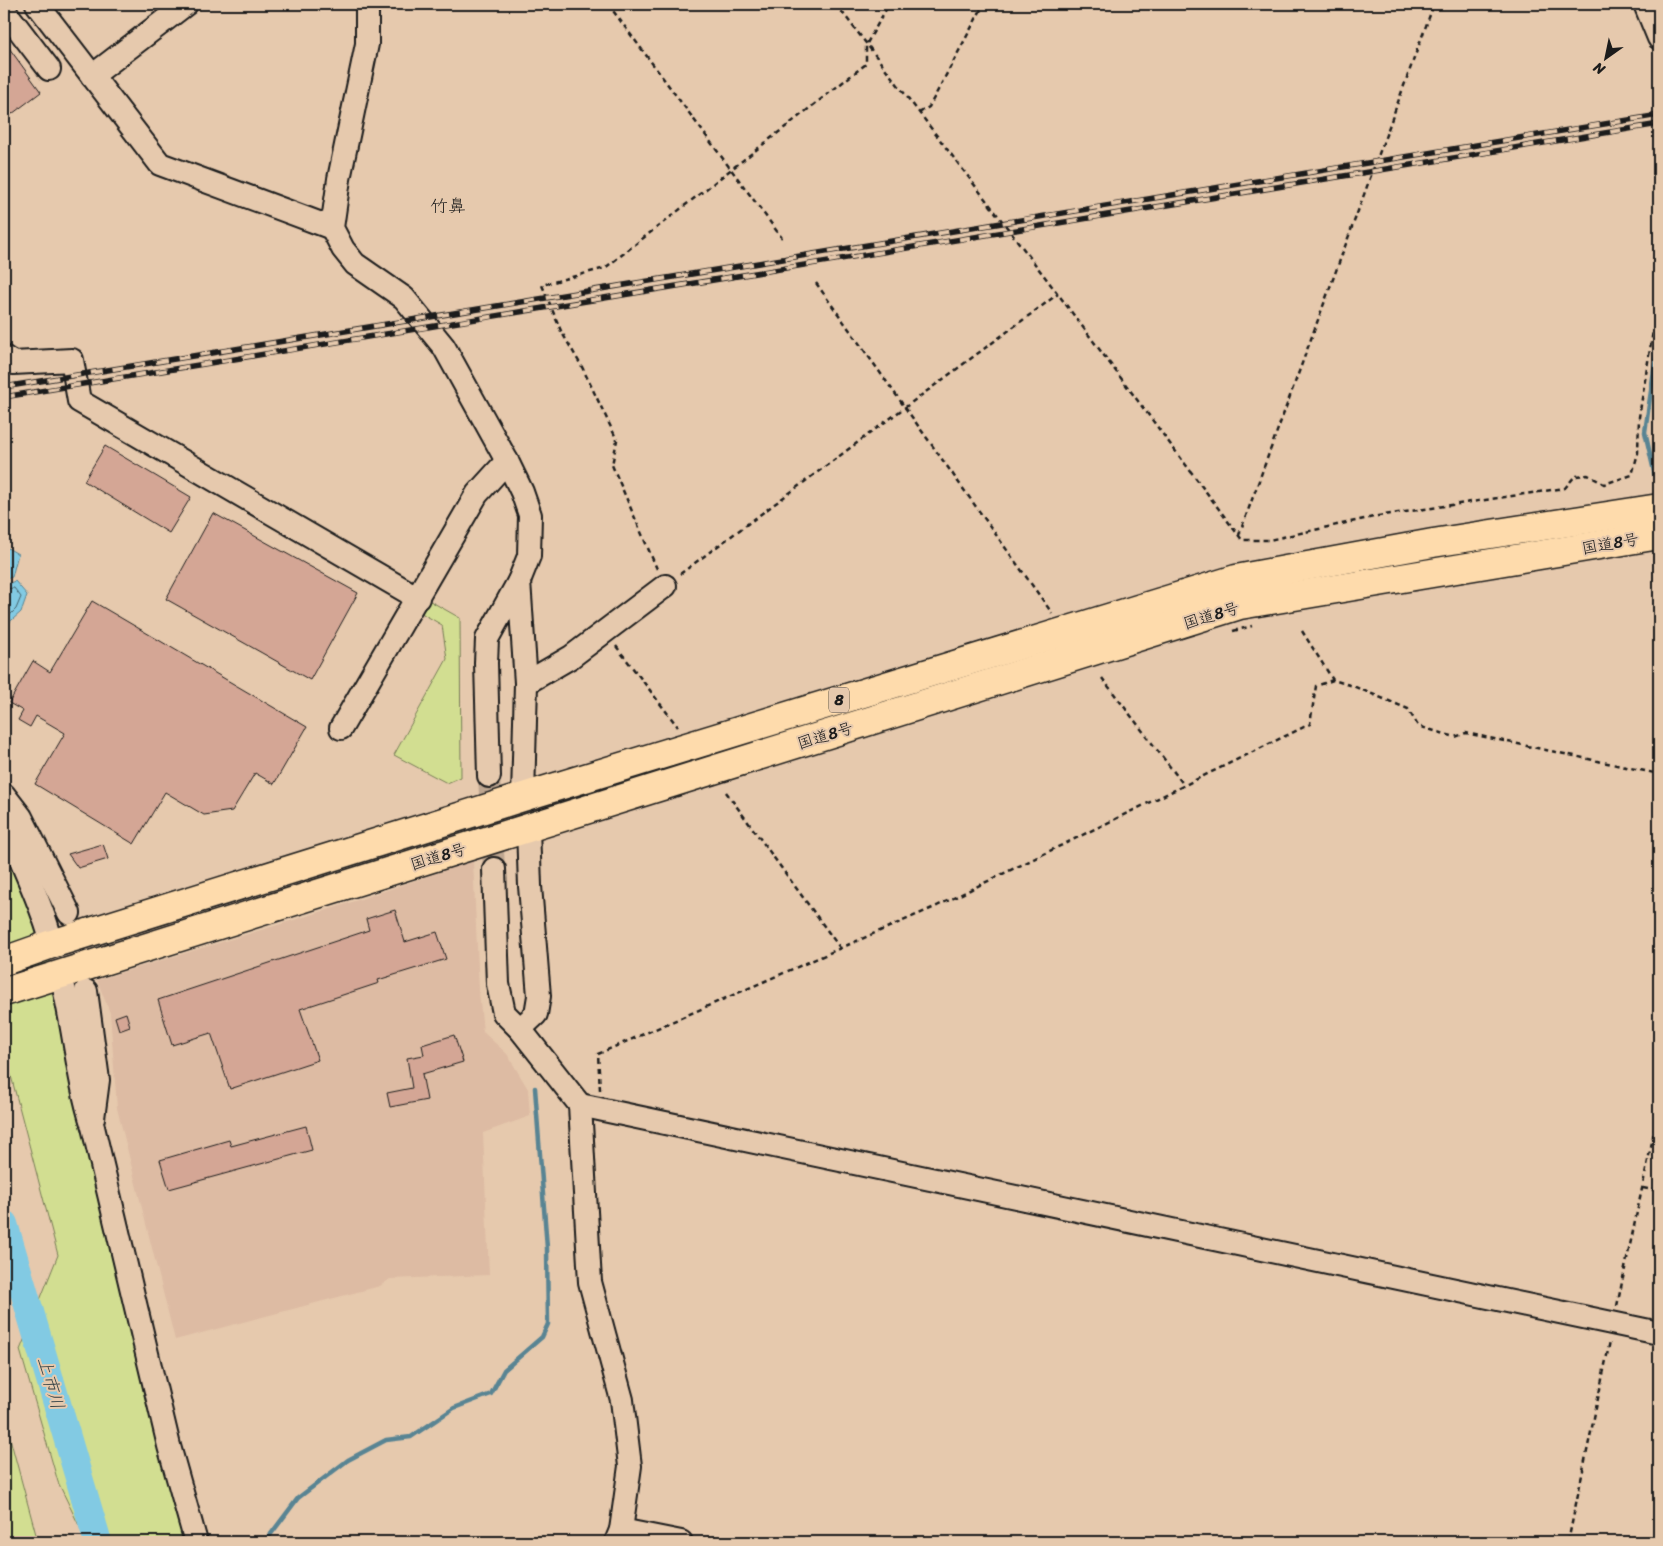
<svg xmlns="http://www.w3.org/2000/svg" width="1663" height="1546" font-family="Sriracha,'Klee One',sans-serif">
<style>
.built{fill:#ddbba3}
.green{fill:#d2de91;stroke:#777d56}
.water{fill:#82cae3;stroke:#598493}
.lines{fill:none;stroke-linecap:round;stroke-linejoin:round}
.shore{stroke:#45626c;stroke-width:1}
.stream{stroke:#598493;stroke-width:4.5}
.river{stroke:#82cae3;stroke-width:28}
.building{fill:#d4a695;stroke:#1c1c1c}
.minor-tunnel{stroke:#bea690;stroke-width:22;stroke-dasharray:22 11;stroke-linecap:butt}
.minor-casing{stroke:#1c1c1c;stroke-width:26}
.highway-casing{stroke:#1c1c1c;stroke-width:31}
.path{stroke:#1c1c1c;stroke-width:2.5;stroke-dasharray:5 4;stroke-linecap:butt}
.minor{stroke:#e6c9ad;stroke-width:22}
.highway{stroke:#fedbac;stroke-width:28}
.rail-casing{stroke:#1c1c1c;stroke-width:5.5}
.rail{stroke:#e6c9ad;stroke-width:4;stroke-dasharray:11;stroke-linecap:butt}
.labels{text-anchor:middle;stroke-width:4;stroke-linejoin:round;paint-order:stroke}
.shield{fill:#e6c9ad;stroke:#595048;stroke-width:1}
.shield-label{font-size:15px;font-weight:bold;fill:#1c1c1c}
.street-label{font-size:16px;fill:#1c1c1c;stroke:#e6c9ad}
.neighbourhood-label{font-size:18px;fill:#1c1c1c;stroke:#e6c9ad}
.water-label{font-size:18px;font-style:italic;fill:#303f44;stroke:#e6c9ad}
</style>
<rect width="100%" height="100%" fill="#e6c9ad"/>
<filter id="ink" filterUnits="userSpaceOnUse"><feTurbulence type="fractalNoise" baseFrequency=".02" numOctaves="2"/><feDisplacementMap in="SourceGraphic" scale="10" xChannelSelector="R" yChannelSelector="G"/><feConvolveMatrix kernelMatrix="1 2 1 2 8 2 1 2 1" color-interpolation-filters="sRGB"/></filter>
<g filter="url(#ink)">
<!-- built -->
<path class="built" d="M 473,861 L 479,991 L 483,1032 L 507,1054 L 528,1089 L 530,1116 L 483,1133 L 489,1275 L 390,1279 L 380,1286 L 175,1340 L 117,1108 L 110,1013 L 97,980 L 337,907 Z"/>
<!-- green -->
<g class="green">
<path d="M 423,597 L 460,618 L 461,777 L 447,783 L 394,755 L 447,659 L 442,625 L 416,610 Z"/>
<path d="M 4,819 L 30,895 L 62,1002 L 189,1542 L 94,1542 L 85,1538 L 58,1482 L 20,1350 L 58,1255 L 4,1049 Z"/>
<path d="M 4,1241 L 10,1273 L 4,1283 Z"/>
<path d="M 4,1416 L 38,1542 L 4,1542 Z"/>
</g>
<!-- water -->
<g class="water">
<path d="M 4,546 L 18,554 L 12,577 L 4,579 Z"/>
<path d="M 15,581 L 27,595 L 21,612 L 4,627 L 4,585 Z"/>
</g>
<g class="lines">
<!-- shore -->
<path class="shore" d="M 4,589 L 14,588 L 21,597 L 16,609 L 4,621"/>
<!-- stream -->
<g class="stream">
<path d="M 1659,336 L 1645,432 L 1659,493"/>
<path d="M 265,1542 L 298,1498 L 348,1460 L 386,1440 L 411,1437 L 454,1408 L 491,1394 L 504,1370 L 542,1337 L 548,1324 L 547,1248 L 535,1088"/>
</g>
<!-- river -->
<path class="river" d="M 4,1224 L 98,1542"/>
</g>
<!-- building -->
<g class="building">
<path d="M 4,41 L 41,92 L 4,120 Z"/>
<path d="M 105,446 L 191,497 L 169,533 L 84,481 Z"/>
<path d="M 213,513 L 358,593 L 310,680 L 166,599 Z"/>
<path d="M 92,601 L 307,727 L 274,784 L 255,773 L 232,811 L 204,815 L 165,792 L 134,844 L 35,784 L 65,733 L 36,716 L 30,727 L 18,720 L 23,711 L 9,703 L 33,661 L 50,672 Z"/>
<path d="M 103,844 L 108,859 L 78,868 L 68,854 Z"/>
<path d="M 395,910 L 405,942 L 437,932 L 446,959 L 378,980 L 379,983 L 300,1009 L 318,1060 L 230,1089 L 211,1033 L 172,1045 L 158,1000 L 369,930 L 366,919 Z"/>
<path d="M 126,1013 L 130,1026 L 119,1030 L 115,1017 Z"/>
<path d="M 454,1035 L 463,1062 L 422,1074 L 427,1100 L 390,1107 L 387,1093 L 412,1088 L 407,1058 L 424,1055 L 422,1045 Z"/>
<path d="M 306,1126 L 312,1150 L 169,1189 L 160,1160 L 229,1140 L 231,1146 Z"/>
</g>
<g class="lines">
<!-- minor-tunnel -->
<path class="minor-tunnel" d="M 489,776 L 494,869"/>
<defs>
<g id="minor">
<path d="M 37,4 L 160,164 L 332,228"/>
<path d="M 367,4 L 367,44 L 339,179 L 332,228 L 343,249 L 355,264 L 404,298 L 444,347 L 507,461 L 522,492 L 530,515 L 529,556 L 519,581 L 487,639 L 486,663 L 489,776"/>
<path d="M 1645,4 L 1659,38"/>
<path d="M 4,10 L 49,69"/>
<path d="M 92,76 L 186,4"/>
<path d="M 4,357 L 13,363 L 72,360 L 79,401 L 418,598"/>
<path d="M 519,581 L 526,683 L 523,797"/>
<path d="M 526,683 L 571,657 L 665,586"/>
<path d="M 341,728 L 477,494 L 507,461"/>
<path d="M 4,795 L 21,817 L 69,913"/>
<path d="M 4,812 C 16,858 41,898 52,944"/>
<path d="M 494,869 L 498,984 L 504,1013 L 520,1029 L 580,1105 L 590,1282 L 622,1400 L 630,1466 L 621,1530 L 616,1542"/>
<path d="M 61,975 C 74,1025 77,1077 93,1127 L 169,1446 L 196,1542"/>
<path d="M 86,991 L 98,1080 L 93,1118"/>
<path d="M 520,1029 L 536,1014 L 539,996 L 530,886 L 528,828"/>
<path d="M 580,1105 L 1659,1333"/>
<path d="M 621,1530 L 681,1542"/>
</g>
<g id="highway">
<path d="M 4,961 L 52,944 L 523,797 L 1236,579 L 1433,543 L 1659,508"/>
<path d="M 4,992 L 1240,605 L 1659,535"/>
</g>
</defs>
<!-- minor casing -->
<use href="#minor" class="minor-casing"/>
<!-- highway casing -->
<use href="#highway" class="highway-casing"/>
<!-- path -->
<g class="path">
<path d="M 608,4 L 782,238"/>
<path d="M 836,4 L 1058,294 L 1242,540 L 1269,540 L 1378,516 L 1565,488 L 1575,476 L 1588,475 L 1604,484 L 1632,475 L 1638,453 L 1639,417 L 1659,294"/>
<path d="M 919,113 L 929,107 L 984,4"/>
<path d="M 816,283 L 1052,613"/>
<path d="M 1239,535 L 1434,4"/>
<path d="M 657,569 L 612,465 L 617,440 L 582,367 L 561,331 L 542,285 L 605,268 L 866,64 L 866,45 L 889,4"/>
<path d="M 680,574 L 1058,294"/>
<path d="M 1233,631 L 1252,626"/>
<path d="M 1302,631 L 1333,680"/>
<path d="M 616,646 L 678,727"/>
<path d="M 1102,678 L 1184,785"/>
<path d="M 726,792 L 840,948"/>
<path d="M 600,1090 L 598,1054 L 937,906 L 1310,724 L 1316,686 L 1333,680 L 1353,686 L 1408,709 L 1418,726 L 1455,737 L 1466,733 L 1659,774"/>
<path d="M 1643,1188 L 1659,1191"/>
<path d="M 1617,1306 L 1659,1109"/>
<path d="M 1568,1542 L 1610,1341"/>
</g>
<!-- minor -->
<use href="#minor" class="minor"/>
<!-- highway -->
<use href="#highway" class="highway"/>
<defs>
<g id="rail">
<path d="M 4,387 L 1659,115"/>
<path d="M 4,397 L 1659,124"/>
</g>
</defs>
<!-- rail casing -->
<use href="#rail" class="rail-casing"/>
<!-- rail -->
<use href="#rail" class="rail"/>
</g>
</g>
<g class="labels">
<!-- shield labels -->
<rect class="shield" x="829" y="687.5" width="20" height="25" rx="4"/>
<g class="shield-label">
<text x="839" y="705">8</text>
</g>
<!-- street labels -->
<g class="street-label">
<text transform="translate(1610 543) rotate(-10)" y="6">国道8号</text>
<text transform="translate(1211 615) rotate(-17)" y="6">国道8号</text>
<text transform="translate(825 735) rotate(-17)" y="6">国道8号</text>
<text transform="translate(438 856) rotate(-17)" y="6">国道8号</text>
</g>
<!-- neighbourhood labels -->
<g class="neighbourhood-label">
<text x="448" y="212">竹鼻</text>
</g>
<!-- water labels -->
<g class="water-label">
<text transform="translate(51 1383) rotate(74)" y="6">上市川</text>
</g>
</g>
<!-- margin -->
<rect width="1663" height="1546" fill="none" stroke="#e6c9ad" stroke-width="20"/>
<rect x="10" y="10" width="1643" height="1526" fill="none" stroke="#1c1c1c" stroke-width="2" filter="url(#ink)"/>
<!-- north arrow -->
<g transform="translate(1606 58) rotate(213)" stroke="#e6c9ad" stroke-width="4" paint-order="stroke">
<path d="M0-4L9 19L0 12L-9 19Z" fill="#1c1c1c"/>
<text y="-8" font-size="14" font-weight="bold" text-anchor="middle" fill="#1c1c1c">N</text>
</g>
</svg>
